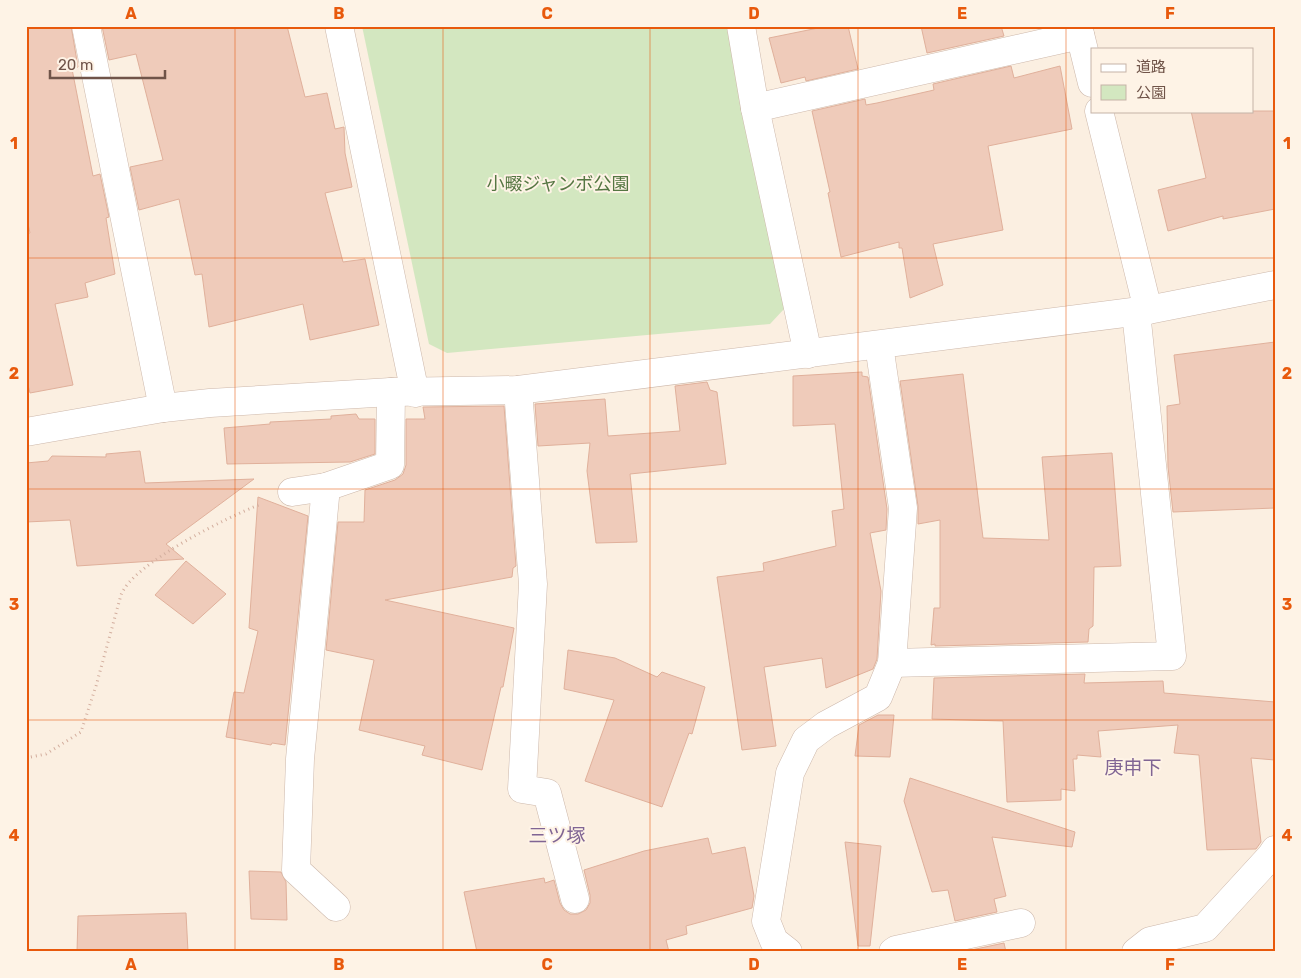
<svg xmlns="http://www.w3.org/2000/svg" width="1301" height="978" font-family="Rubik,'Noto Sans JP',sans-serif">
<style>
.green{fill:#d3e7c0}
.building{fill:#efcbba;stroke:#e0b09b}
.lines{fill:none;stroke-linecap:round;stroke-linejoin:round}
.minor-casing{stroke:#cdb8ab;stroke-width:29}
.path{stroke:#d3ae9e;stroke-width:3;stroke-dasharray:1 4;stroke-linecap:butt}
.minor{stroke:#fff;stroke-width:28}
.grid{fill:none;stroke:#e8590c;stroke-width:1;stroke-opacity:0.55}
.labels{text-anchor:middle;stroke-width:4;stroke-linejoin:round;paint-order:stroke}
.park-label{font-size:18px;fill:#557642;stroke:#fef3e6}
.neighbourhood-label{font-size:19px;fill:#806594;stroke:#fef3e6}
.neatline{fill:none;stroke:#e8590c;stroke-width:2}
.grid-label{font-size:16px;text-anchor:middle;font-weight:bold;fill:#e8590c}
</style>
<rect width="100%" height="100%" fill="#fbefe1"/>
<!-- green -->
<path class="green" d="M 362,26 L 727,26 L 785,308 L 770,324 L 447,353 L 429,344 Z"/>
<!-- building -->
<g class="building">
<path d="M 26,26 L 71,26 L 78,67 L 72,69 L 93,176 L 100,174 L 109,217 L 106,218 L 115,274 L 85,283 L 88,297 L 55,304 L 73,385 L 30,393 L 26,377 L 26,234 L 30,233 L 26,215 Z"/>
<path d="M 102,26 L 287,26 L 305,97 L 327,93 L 335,129 L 344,127 L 345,153 L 352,187 L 325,193 L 343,262 L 365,259 L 379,325 L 310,340 L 303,304 L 209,327 L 202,274 L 195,275 L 179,199 L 139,210 L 130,167 L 163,160 L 136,54 L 109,60 Z"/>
<path d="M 828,26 L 848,26 L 858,69 L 806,81 L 805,77 L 781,83 L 769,38 Z"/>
<path d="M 921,26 L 1001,26 L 1004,36 L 927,53 Z"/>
<path d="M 1011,66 L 1014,78 L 1060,66 L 1072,129 L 988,146 L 1003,230 L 933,244 L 943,285 L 910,298 L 902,248 L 899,248 L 899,242 L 841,257 L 828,193 L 830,192 L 812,111 L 865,99 L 866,105 L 877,103 L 934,90 L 933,84 Z"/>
<path d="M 1191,111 L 1275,111 L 1275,209 L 1223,219 L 1223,216 L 1168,231 L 1158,190 L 1206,178 Z"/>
<path d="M 1275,342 L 1275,508 L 1173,512 L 1168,467 L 1167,406 L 1180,404 L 1174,355 Z"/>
<path d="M 862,372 L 862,376 L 868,377 L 887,509 L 886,530 L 870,533 L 881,591 L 877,659 L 873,669 L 826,688 L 822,658 L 764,667 L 776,746 L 742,750 L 717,577 L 764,571 L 763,563 L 836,546 L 832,511 L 844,509 L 835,424 L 793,426 L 793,376 Z"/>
<path d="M 963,374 L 983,538 L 1049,540 L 1042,457 L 1112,453 L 1121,566 L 1094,567 L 1093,626 L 1089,629 L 1088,642 L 935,646 L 935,644 L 931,645 L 934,608 L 940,608 L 940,520 L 918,524 L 918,506 L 900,381 Z"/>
<path d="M 707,382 L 710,390 L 717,392 L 726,464 L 630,474 L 637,542 L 596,543 L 587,471 L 590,443 L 538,446 L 535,404 L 605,399 L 608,436 L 680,431 L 675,386 Z"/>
<path d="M 504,406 L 516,566 L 513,568 L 512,577 L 385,600 L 514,628 L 503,687 L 501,687 L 482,770 L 422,755 L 425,746 L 359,730 L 374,660 L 326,650 L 338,522 L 364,522 L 365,490 L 395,480 L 403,474 L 406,465 L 406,419 L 425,419 L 423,407 Z"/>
<path d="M 356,414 L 359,419 L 375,419 L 375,454 L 350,462 L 227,464 L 224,428 L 270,424 L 270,422 L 331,419 L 331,416 Z"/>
<path d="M 140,451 L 145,483 L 254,479 L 166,544 L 184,559 L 77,566 L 70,520 L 26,522 L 26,463 L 48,461 L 52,456 L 106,457 L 106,454 Z"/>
<path d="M 258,497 L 308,516 L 285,745 L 272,743 L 271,745 L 226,737 L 234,692 L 244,693 L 258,631 L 249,628 Z"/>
<path d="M 186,561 L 226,594 L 193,624 L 155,595 Z"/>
<path d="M 568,650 L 615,658 L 657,677 L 662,672 L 705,687 L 692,734 L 689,733 L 662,807 L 585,781 L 614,700 L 564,689 Z"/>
<path d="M 1085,674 L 1084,683 L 1163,681 L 1164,693 L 1275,702 L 1275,760 L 1251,758 L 1261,842 L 1256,849 L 1207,850 L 1199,755 L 1174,753 L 1178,725 L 1098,731 L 1101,757 L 1077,755 L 1077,759 L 1073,759 L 1075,791 L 1061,789 L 1061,800 L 1007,802 L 1003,721 L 932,719 L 934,678 Z"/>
<path d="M 878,715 L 894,715 L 890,757 L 855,756 L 859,725 Z"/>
<path d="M 910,778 L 1075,832 L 1072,847 L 992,837 L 1006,896 L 994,899 L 997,912 L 955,921 L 948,890 L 932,892 L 904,801 Z"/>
<path d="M 708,838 L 712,854 L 745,847 L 754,896 L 752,908 L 686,926 L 687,934 L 666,940 L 669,952 L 477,952 L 464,892 L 544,878 L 545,883 L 554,880 L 560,903 L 564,910 L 570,914 L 578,914 L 586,910 L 590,903 L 590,895 L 584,870 L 644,851 Z"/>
<path d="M 845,842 L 881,846 L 870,946 L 858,946 Z"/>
<path d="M 249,871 L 281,872 L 286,882 L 287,920 L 251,919 Z"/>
<path d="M 186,913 L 188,952 L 77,952 L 78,916 Z"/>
<path d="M 1004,943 L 1006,952 L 962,952 Z"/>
</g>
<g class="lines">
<defs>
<g id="minor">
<path d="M 86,26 L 163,408"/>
<path d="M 339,26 L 415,393"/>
<path d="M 741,26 L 755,108 L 808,354"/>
<path d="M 1078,26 L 1092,83"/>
<path d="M 755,108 L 1080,35"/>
<path d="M 1099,111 L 1148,310"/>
<path d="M 518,390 L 533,584 L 522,789 L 547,793 L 575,899"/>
<path d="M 26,432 L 163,408 L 210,403 L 391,392 L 518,390 L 1148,310 L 1275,285"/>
<path d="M 292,492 L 326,487"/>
<path d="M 892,663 L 1172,656 L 1136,312"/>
<path d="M 336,907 L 296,870 L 300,759 L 326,487 L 390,465 L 391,392"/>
<path d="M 788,952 L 774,941 L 766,921 L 790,773 L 806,740 L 826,725 L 878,697 L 892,663 L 903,508 L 879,345"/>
<path d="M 893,952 L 896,950 L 1021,923"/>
<path d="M 1136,952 L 1150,941 L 1205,928 L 1271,856 L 1275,850"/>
</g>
</defs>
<!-- minor casing -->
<use href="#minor" class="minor-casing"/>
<!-- path -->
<path class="path" d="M 26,758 L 46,754 L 81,732 L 96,686 L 121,595 C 133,563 228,517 261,504"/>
<!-- minor -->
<use href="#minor" class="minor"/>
</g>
<!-- grid -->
<path class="grid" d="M 235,26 L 235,952M 443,26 L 443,952M 650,26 L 650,952M 858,26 L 858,952M 1066,26 L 1066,952M 26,258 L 1275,258M 26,489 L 1275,489M 26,720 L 1275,720"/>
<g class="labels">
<!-- park labels -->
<g class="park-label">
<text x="558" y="190">小畷ジャンボ公園</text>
</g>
<!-- neighbourhood labels -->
<g class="neighbourhood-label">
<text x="1133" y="774">庚申下</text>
<text x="557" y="842">三ツ塚</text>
</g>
</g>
<!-- border -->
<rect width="1301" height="978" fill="none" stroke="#fef3e6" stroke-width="55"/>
<!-- legend -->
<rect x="1091" y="48" width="162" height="65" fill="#fef3e6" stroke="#c5b3a7"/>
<rect x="1101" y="64" width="25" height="8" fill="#ffffff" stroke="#c5b3a7"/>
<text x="1136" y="72" font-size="15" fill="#705449">道路</text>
<rect x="1101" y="85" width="25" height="15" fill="#d3e7c0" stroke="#c5b3a7"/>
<text x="1136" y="98" font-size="15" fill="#705449">公園</text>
<!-- scale -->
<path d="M50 70v8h115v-8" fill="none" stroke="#705449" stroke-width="2.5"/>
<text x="58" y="70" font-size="15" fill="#705449" stroke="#fef3e6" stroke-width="4" paint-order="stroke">20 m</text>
<rect x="28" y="28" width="1246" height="922" class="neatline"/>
<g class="grid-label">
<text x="131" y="19">A</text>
<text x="339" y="19">B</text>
<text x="547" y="19">C</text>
<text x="754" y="19">D</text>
<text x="962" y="19">E</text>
<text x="1170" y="19">F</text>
<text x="14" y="149">1</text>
<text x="1287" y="149">1</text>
<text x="14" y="379">2</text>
<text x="1287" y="379">2</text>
<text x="14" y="610">3</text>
<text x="1287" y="610">3</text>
<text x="14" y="841">4</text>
<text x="1287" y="841">4</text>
<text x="131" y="970">A</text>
<text x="339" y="970">B</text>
<text x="547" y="970">C</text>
<text x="754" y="970">D</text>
<text x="962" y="970">E</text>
<text x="1170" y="970">F</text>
</g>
</svg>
